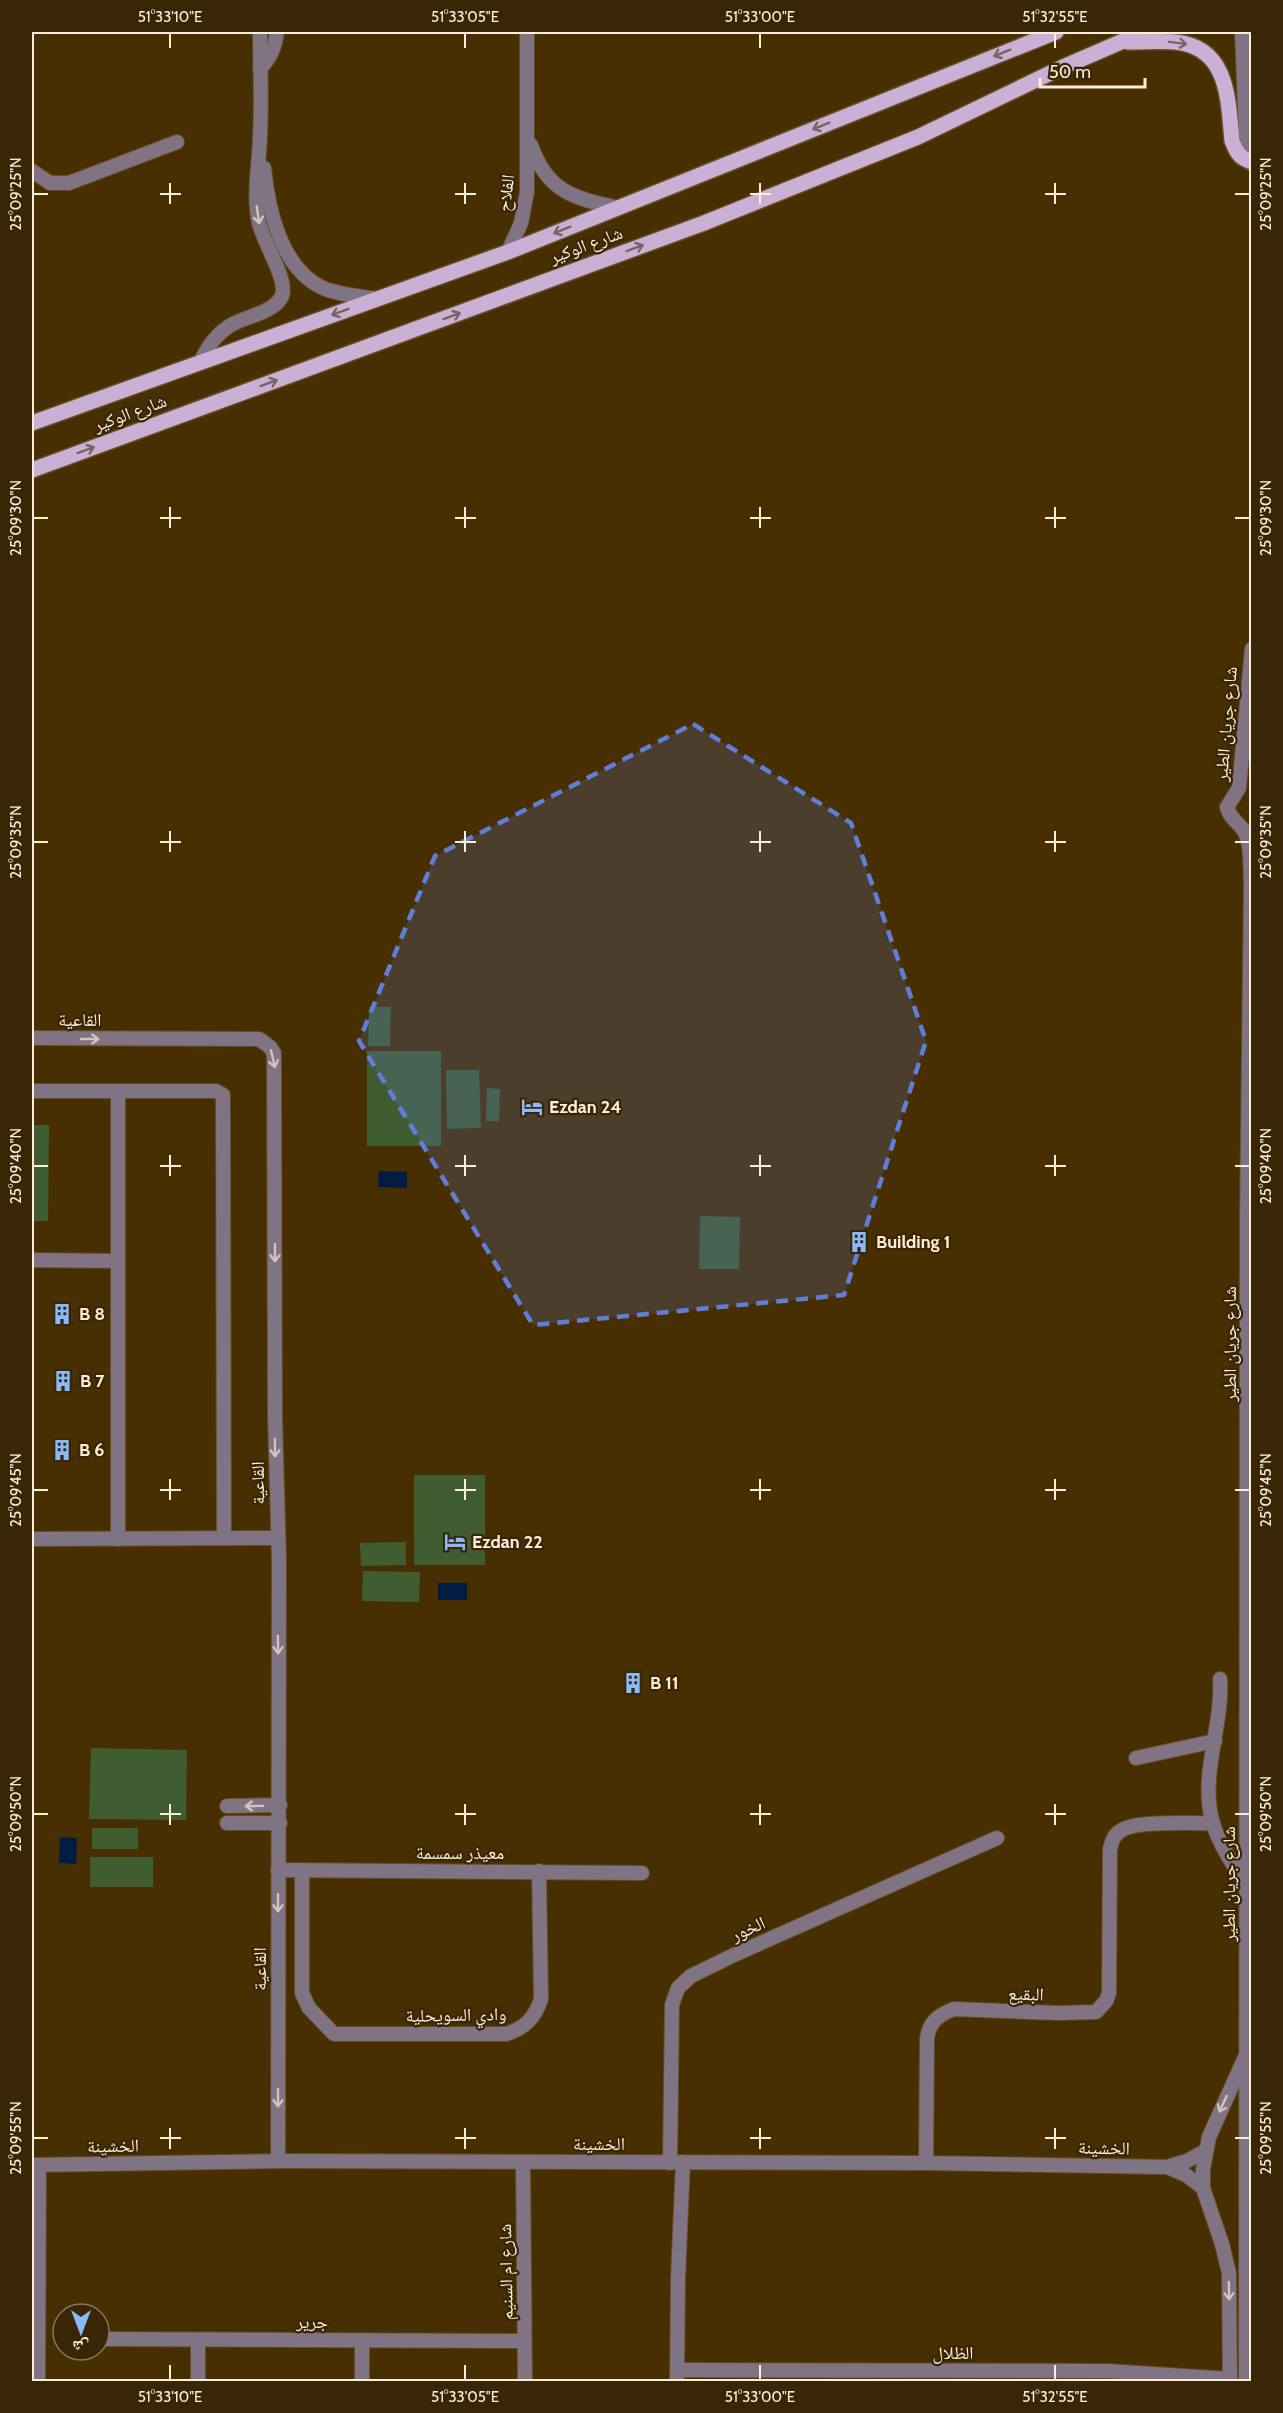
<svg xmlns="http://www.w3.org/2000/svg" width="1283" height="2413" font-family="Cabin,'Noto Naskh Arabic',sans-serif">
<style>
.green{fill:#405d32}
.water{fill:#001c43}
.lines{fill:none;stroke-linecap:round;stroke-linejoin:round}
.minor-casing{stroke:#654e24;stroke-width:16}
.major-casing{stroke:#654e24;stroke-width:18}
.minor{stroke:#7f7384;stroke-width:14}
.major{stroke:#cab0d4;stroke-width:15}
.oneway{stroke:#7a6463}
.oneway2{stroke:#d2c3bb}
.marked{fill:#607ed8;fill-opacity:0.2;stroke:#607ed8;stroke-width:4.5;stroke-dasharray:12 8;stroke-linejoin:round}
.ticks{fill:none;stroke:#feeed9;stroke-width:2}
.labels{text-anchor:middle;stroke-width:4.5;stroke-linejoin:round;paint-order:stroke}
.street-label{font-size:18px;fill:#feeed9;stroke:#392606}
.poi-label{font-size:18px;font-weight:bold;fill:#feeed9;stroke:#392606;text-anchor:start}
.neatline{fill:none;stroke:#feeed9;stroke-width:2}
.ticks-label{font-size:15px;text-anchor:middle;fill:#feeed9}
</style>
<rect width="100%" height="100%" fill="#482f02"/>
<!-- green -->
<g class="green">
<path d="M 369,1007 L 391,1007 L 390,1046 L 368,1046 Z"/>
<rect x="367" y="1051" width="74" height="95"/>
<path d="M 446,1070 L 479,1070 L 481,1128 L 447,1129 Z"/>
<path d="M 487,1088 L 500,1089 L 499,1121 L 486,1121 Z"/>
<path d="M 32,1125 L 49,1125 L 48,1221 L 32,1221 Z"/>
<path d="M 700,1216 L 740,1217 L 739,1269 L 699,1269 Z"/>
<path d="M 485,1475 L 485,1565 L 414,1565 L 414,1475 Z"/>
<path d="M 406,1542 L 406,1565 L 361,1566 L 360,1543 Z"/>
<path d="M 363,1571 L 420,1572 L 419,1602 L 362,1601 Z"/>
<path d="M 91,1748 L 187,1750 L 186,1820 L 89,1819 Z"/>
<rect x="92" y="1828" width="46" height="21"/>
<rect x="90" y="1857" width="63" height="30"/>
</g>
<!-- water -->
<g class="water">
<path d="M 379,1171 L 407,1172 L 407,1188 L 378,1187 Z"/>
<rect x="438" y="1583" width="29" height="17"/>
<path d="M 60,1837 L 77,1838 L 76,1864 L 59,1863 Z"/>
</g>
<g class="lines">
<defs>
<g id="minor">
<path d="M 1242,32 L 1246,134 L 1252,164"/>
<path d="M 260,69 C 271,57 275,47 277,32"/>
<path d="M 531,145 C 547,192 574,198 618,208"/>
<path d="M 264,168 C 268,209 281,269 323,288 C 339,295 360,296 377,299"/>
<path d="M 32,171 L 50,183 L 69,183 L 177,142"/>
<path d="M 508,252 L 521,223 L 527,192 L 527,32"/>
<path d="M 200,363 C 207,347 216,334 231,325 C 246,316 274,313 282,296 C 288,280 264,244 259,223 C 253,195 259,166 260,137 C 262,102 260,66 260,32"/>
<path d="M 32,1038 L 259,1039 L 270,1047 L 274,1053 L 275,1417 L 279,1560 L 278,2161"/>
<path d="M 32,1091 L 216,1091 L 223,1095 L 224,1538"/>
<path d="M 32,1260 L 118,1261"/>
<path d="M 32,1539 L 278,1538"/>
<path d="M 118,1539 L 118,1091"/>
<path d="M 1220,1679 C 1223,1726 1200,1774 1212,1820 C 1218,1843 1234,1866 1246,1885"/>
<path d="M 1136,1758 L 1215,1741"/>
<path d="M 227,1806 L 280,1805"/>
<path d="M 227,1823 L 280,1823"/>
<path d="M 278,1870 L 642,1873"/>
<path d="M 302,1870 L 302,1993 L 309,2008 L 334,2034 L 506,2034 C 525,2028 535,2018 541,1999 L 539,1871"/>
<path d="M 523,2162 L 525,2382"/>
<path d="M 670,2163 L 672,2005 L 678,1988 L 691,1976 L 736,1954 L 997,1838"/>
<path d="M 926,2163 L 927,2039 C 929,2022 938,2015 954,2009 L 1058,2013 L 1096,2012 L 1106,2001 L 1109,1993 L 1110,1849 C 1112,1841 1114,1834 1122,1830 C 1137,1820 1192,1824 1213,1823"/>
<path d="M 32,2165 L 283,2161 L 926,2163 L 1167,2167 L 1187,2161 L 1205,2151"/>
<path d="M 1167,2167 L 1186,2175 L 1203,2188"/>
<path d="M 99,2339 L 524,2341"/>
<path d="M 677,2370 L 1107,2371 L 1230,2379"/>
<path d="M 38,2382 L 39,2165"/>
<path d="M 198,2382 L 198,2340"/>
<path d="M 362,2382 L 362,2341"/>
<path d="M 677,2382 L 678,2278 L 683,2162"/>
<path d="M 1230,2382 L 1229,2273 L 1222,2244 L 1203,2188 L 1203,2169 L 1209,2137 L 1246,2055"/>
<path d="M 1246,2382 L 1247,1218 L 1251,884 C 1250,869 1252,849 1246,835 C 1242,824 1229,819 1227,807 L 1239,788 L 1252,649"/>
</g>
<g id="major">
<path d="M 1128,42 C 1144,42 1160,41 1175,42 C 1229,47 1228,100 1232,141 C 1236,151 1239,158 1250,161"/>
<path d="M 32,423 L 508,252 L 1056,32"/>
<path d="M 32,470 L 704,223 L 918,137 L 1063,67 L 1144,32"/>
</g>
</defs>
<!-- minor casing -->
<use href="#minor" class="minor-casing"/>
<!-- major casing -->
<use href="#major" class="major-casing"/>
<!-- minor -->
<use href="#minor" class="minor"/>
<!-- major -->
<use href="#major" class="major"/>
</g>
<!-- one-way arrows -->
<defs><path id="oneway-shaft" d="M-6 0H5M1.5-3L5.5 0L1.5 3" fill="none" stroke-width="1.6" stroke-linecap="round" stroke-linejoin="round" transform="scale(1.5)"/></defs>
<g class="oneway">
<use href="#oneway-shaft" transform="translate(1178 43) rotate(7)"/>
<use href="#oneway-shaft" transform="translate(1002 53) rotate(158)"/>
<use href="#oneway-shaft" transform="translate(821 126) rotate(158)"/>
<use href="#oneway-shaft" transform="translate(562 230) rotate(158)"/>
<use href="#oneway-shaft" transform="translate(635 248) rotate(-20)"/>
<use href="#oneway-shaft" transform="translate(340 312) rotate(160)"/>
<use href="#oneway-shaft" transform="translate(452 316) rotate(-20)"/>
<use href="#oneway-shaft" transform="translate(269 383) rotate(-20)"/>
<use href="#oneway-shaft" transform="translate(86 450) rotate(-20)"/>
</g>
<g class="oneway2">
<use href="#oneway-shaft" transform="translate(258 215) rotate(82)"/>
<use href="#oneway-shaft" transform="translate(90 1039)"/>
<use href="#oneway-shaft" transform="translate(273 1059) rotate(77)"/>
<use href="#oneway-shaft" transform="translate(275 1253) rotate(90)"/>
<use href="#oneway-shaft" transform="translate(275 1448) rotate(89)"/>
<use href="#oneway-shaft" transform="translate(278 1645) rotate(89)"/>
<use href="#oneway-shaft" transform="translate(254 1806) rotate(179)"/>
<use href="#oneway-shaft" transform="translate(278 1903) rotate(90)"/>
<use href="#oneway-shaft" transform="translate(278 2098) rotate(90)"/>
<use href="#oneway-shaft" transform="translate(1223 2104) rotate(115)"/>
<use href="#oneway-shaft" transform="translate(1229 2291) rotate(89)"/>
</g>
<!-- marked area -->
<path class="marked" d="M 693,724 L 851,823 L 926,1041 L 844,1295 L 533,1325 L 359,1041 L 435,856 Z"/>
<!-- ticks -->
<path class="ticks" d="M 170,33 L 170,48M 465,33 L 465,48M 760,33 L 760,48M 1055,33 L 1055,48M 170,183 L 170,204M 465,183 L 465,204M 760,183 L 760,204M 1055,183 L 1055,204M 33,194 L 48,194M 160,194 L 181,194M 455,194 L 476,194M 750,194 L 771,194M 1045,194 L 1066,194M 1235,194 L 1250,194M 170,507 L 170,528M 465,507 L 465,528M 760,507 L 760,528M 1055,507 L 1055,528M 33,518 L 48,518M 160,518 L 181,518M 455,518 L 476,518M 750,518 L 771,518M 1045,518 L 1066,518M 1235,518 L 1250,518M 170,831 L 170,852M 465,831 L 465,852M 760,831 L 760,852M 1055,831 L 1055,852M 33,842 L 48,842M 160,842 L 181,842M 455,842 L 476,842M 750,842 L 771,842M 1045,842 L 1066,842M 1235,842 L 1250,842M 170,1155 L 170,1176M 465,1155 L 465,1176M 760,1155 L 760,1176M 1055,1155 L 1055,1176M 33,1166 L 48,1166M 160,1166 L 181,1166M 455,1166 L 476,1166M 750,1166 L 771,1166M 1045,1166 L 1066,1166M 1235,1166 L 1250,1166M 170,1479 L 170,1500M 465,1479 L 465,1500M 760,1479 L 760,1500M 1055,1479 L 1055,1500M 33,1490 L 48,1490M 160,1490 L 181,1490M 455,1490 L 476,1490M 750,1490 L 771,1490M 1045,1490 L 1066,1490M 1235,1490 L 1250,1490M 170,1804 L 170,1825M 465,1804 L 465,1825M 760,1804 L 760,1825M 1055,1804 L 1055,1825M 33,1814 L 48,1814M 160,1814 L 181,1814M 455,1814 L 476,1814M 750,1814 L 771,1814M 1045,1814 L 1066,1814M 1235,1814 L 1250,1814M 170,2128 L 170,2149M 465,2128 L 465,2149M 760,2128 L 760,2149M 1055,2128 L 1055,2149M 33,2138 L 48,2138M 160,2138 L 181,2138M 455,2138 L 476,2138M 750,2138 L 771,2138M 1045,2138 L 1066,2138M 1235,2138 L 1250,2138M 170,2365 L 170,2380M 465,2365 L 465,2380M 760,2365 L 760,2380M 1055,2365 L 1055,2380"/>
<!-- icons -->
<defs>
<symbol id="hotel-bare" viewBox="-9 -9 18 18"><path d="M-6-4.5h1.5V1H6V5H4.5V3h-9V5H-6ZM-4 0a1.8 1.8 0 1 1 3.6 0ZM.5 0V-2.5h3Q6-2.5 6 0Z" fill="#89bafc" stroke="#392606" stroke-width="2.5" paint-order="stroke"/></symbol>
<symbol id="building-bare" viewBox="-9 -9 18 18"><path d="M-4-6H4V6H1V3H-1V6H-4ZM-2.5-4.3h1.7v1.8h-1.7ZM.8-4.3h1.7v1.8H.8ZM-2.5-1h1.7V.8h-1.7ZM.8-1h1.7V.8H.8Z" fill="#89bafc" stroke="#392606" stroke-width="2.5" paint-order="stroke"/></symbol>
</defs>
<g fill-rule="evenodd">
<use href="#hotel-bare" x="517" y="1092" width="30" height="30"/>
<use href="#building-bare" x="844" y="1227" width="30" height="30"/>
<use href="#building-bare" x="47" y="1299" width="30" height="30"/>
<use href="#building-bare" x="48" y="1366" width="30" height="30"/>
<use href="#building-bare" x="47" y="1435" width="30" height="30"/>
<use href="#hotel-bare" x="440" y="1527" width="30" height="30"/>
<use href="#building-bare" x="618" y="1668" width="30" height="30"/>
</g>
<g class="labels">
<!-- street labels -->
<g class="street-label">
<text transform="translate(506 193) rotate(-83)" y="6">الفلاح</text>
<text transform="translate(586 245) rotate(-20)" y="6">شارع الوكير</text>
<text transform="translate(130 413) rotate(-20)" y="6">شارع الوكير</text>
<text transform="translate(1226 724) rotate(-85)" y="6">شارع جريان الطير</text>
<text x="80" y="1026">القاعية</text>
<text transform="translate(1230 1344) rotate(-90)" y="6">شارع جريان الطير</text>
<text transform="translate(258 1483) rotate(-91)" y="6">القاعية</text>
<text x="460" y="1859">معيذر سمسمة</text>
<text transform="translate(1229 1884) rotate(-90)" y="6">شارع جريان الطير</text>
<text transform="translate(748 1929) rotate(-24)" y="6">الخور</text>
<text transform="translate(260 1969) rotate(-90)" y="6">القاعية</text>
<text transform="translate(1026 1994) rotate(2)" y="6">البقيع</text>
<text transform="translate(456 2015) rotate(-1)" y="6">وادي السويحلية</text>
<text x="599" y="2150">الخشينة</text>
<text transform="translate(113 2146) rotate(-1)" y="6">الخشينة</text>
<text transform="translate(1104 2148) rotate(1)" y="6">الخشينة</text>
<text transform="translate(506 2272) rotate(-91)" y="6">شارع ام السنيم</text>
<text x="312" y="2328">جرير</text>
<text x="953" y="2359">الظلال</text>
</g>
<!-- poi labels -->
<g class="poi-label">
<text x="549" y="1113">Ezdan 24</text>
<text x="876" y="1248">Building 1</text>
<text x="79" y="1320">B 8</text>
<text x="80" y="1387">B 7</text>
<text x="79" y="1456">B 6</text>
<text x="472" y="1548">Ezdan 22</text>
<text x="650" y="1689">B 11</text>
</g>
</g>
<!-- border -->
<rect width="1283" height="2413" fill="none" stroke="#392606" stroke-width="66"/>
<!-- north arrow -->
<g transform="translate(81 2332) rotate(180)"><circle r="28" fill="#392606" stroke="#88765a" stroke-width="1.5"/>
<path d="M0-4.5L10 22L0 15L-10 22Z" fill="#89bafc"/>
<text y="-9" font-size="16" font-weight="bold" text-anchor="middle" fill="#feeed9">ش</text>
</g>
<!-- scale -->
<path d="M1040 78v9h105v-9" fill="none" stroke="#feeed9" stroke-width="3"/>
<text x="1049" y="78" font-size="18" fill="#feeed9" stroke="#392606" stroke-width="4.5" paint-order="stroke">50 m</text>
<rect x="33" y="33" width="1217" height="2347" class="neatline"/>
<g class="ticks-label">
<text x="170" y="22">51°33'10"E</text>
<text x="465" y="22">51°33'05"E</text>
<text x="760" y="22">51°33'00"E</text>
<text x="1055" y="22">51°32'55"E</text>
<text transform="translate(1266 194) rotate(-90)" y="5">25°09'25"N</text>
<text transform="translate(16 194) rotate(-90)" y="5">25°09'25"N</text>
<text transform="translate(1266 518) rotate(-90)" y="5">25°09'30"N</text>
<text transform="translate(16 518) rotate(-90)" y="5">25°09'30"N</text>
<text transform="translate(16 842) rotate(-90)" y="5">25°09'35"N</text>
<text transform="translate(1266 842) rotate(-90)" y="5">25°09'35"N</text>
<text transform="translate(1266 1166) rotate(-90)" y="5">25°09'40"N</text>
<text transform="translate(16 1166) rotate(-90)" y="5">25°09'40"N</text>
<text transform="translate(16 1490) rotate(-90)" y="5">25°09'45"N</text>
<text transform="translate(1266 1490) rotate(-90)" y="5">25°09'45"N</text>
<text transform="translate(1266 1814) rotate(-90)" y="5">25°09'50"N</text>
<text transform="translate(16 1814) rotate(-90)" y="5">25°09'50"N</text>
<text transform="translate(16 2138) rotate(-90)" y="5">25°09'55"N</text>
<text transform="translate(1266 2138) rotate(-90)" y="5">25°09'55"N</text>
<text x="170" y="2402">51°33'10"E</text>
<text x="465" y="2402">51°33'05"E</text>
<text x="760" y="2402">51°33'00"E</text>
<text x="1055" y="2402">51°32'55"E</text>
</g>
</svg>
